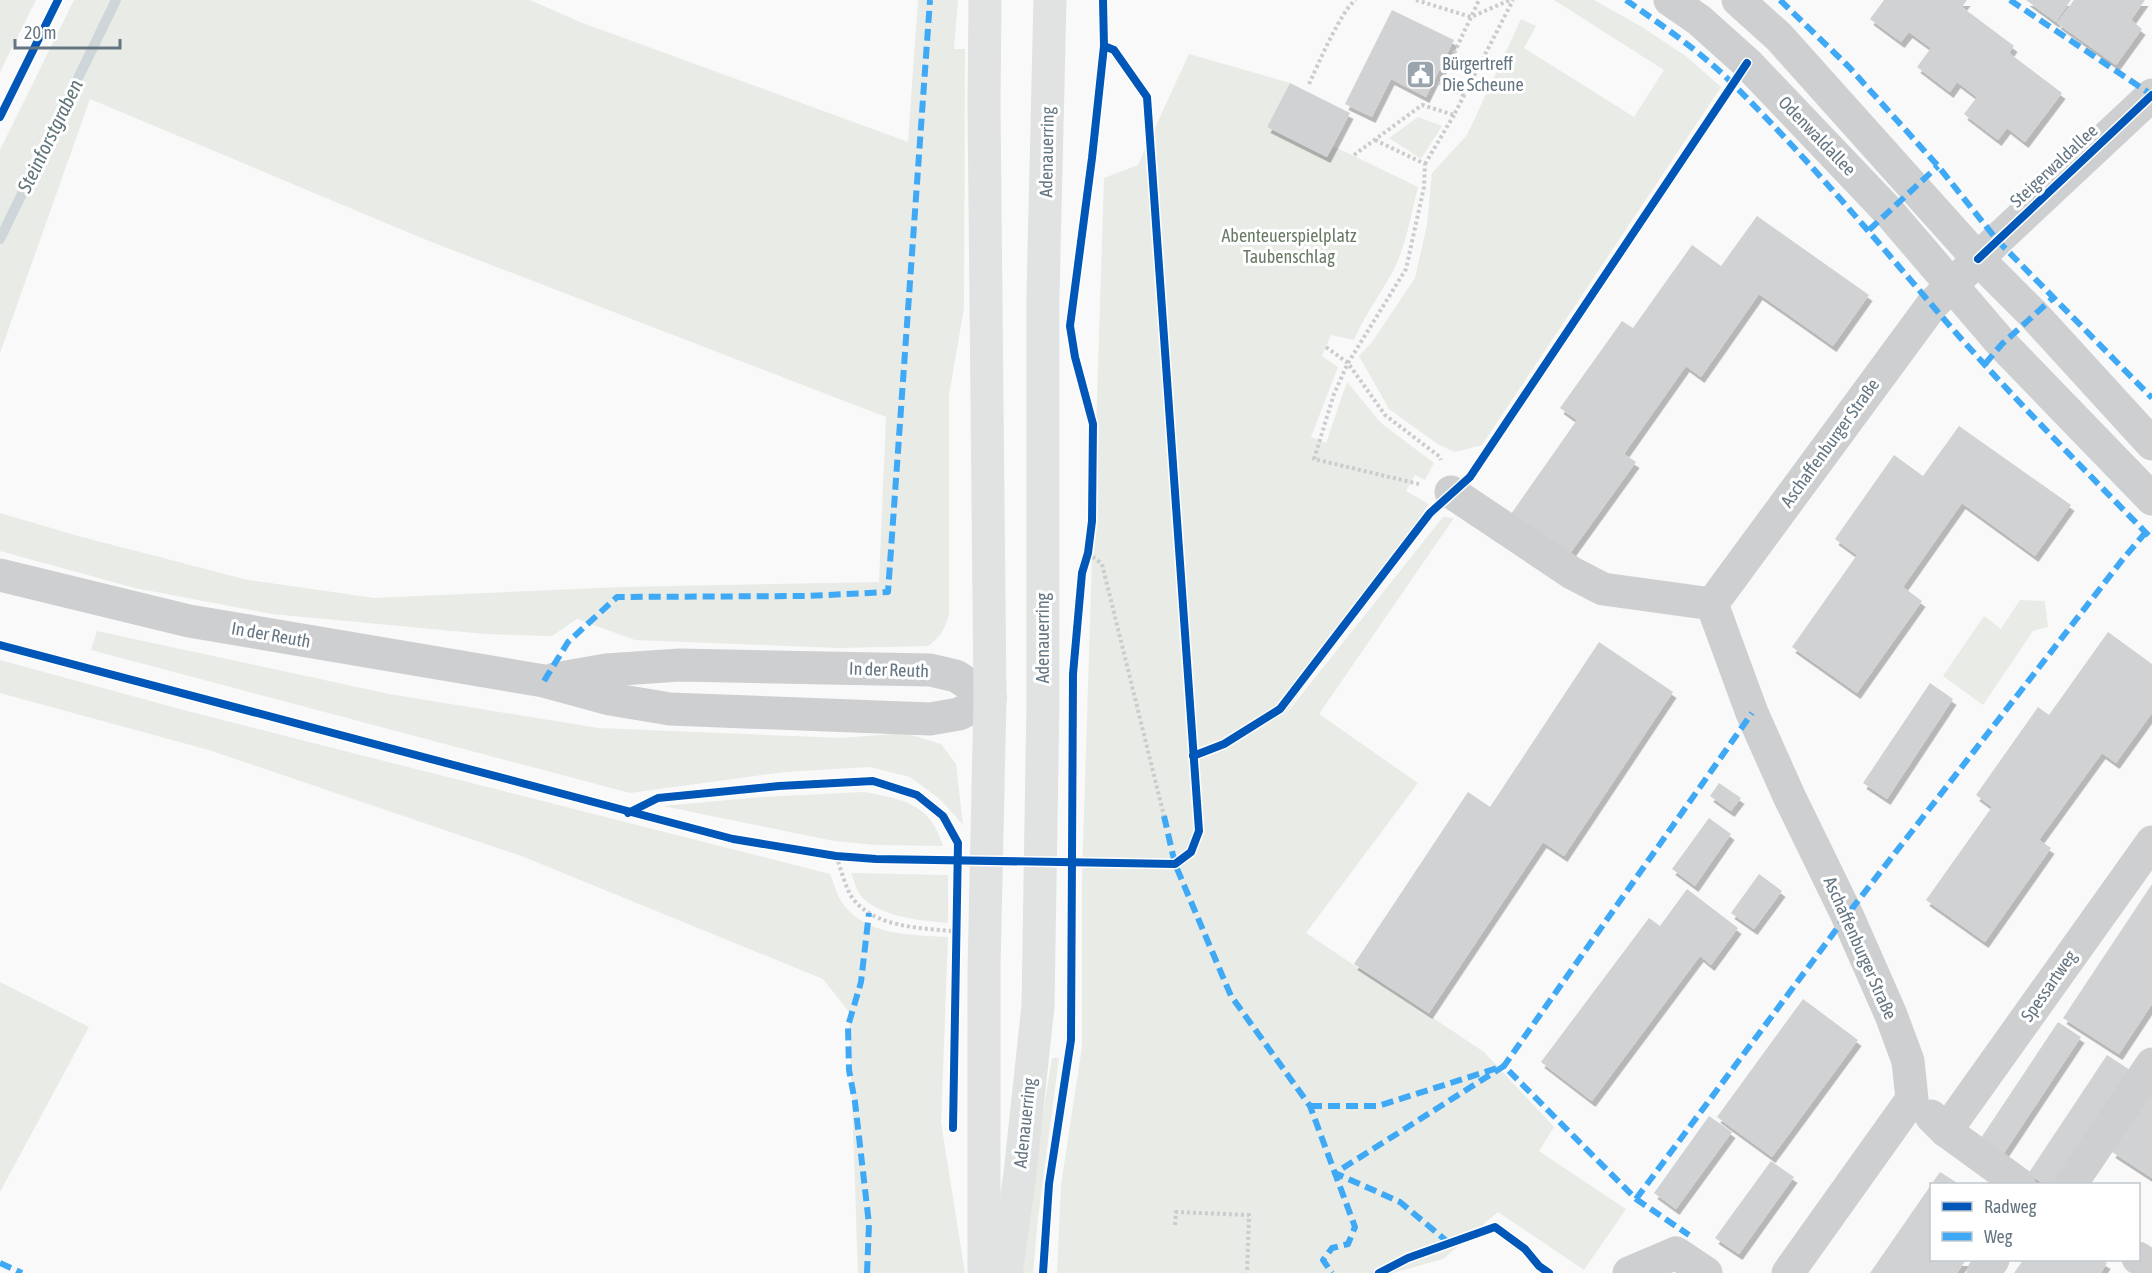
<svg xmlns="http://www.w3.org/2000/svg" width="2152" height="1273" font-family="'Asap Condensed',sans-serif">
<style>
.green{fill:#e8ebe6}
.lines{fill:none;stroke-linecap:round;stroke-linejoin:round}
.stream{stroke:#ced6d9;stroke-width:10}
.building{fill:#d0d2d3;filter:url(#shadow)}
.path{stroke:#cbcccd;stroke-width:4;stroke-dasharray:3 3;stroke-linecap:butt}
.minor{stroke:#cecfd0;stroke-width:33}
.major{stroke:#e1e2e2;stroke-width:33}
.quiet{stroke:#3fa9f5;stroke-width:6;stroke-dasharray:12 6;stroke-linecap:butt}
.cycleway-casing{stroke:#fff;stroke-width:11}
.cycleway{stroke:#0057b8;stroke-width:8}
.labels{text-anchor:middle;stroke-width:6;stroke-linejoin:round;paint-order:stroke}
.poi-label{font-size:18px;fill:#657683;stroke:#fff;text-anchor:start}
.street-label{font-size:18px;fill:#657683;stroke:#fff}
.park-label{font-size:18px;fill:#687a64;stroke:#fff}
.water-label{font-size:20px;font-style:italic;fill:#60757c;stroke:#fff}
</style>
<defs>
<filter id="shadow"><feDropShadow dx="3.5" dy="6" stdDeviation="0" flood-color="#0004"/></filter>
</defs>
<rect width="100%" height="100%" fill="#f9f9f9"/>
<!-- green -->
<g class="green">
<path d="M 0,0 L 36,0 L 0,72 Z"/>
<path d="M 74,0 L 530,0 L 580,22 L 908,142 L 918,0 L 958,0 L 954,49 L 965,49 L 964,308 L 949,395 L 949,614 C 945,629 941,637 928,646 L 839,648 L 635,640 L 577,619 L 552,636 L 485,634 L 272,614 L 135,588 L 0,551 L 0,513 L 78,536 L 248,580 L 374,598 L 622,587 L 879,582 L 886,417 L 424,239 L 90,99 L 0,353 L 0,150 Z"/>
<path d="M 1554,0 L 1594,0 L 1642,27 L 1687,57 L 1721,87 L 1482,445 L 1455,452 L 1439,445 L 1389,409 L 1359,356 L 1372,342 L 1415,278 L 1427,225 L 1432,173 L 1467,135 L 1521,19 L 1536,26 L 1524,48 L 1634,117 L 1664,70 Z"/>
<path d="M 1189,54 L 1290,83 L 1267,127 L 1326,157 L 1333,146 L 1418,187 C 1411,215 1406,246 1393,271 C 1380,295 1364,316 1354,340 L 1331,335 L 1322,356 L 1338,367 L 1311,437 L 1326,443 L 1347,382 L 1381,423 L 1434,463 L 1425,480 L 1415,475 L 1406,491 L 1429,504 L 1282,719 L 1443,517 L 1454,518 L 1319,714 L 1418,783 L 1306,933 L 1484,1052 L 1554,1127 L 1539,1151 L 1626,1209 L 1584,1270 L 1498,1212 L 1443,1259 L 1393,1273 L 1057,1273 L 1061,1185 L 1082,1047 L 1082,877 L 1104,178 L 1138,165 Z"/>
<path d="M 1418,117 L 1442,126 L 1421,159 L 1389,138 Z"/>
<path d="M 2020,600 L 2045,601 L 2048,627 L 2033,631 L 1983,705 L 1943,676 L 1984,616 L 2001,629 Z"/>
<path d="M 97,631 L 389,694 L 598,728 L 842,738 L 905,733 L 941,744 L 956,764 L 963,825 L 942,801 L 910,777 L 870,767 L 785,772 L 630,793 L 91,650 Z"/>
<path d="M 0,660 L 191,712 L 830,874 C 834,883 836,893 841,901 C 863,936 912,935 948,937 L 941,1122 L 965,1273 L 858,1273 L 849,1012 L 823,979 L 524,857 L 209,750 L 0,693 Z"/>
<path d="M 864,792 C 903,799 931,804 943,846 L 876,845 L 834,841 L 663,806 L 762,797 Z"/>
<path d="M 851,873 L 948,875 L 948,923 C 924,921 881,917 863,898 C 857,893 854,880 851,873 Z"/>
<path d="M 0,982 L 89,1027 L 0,1192 Z"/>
<path d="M 1052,1058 L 1059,1058 L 1038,1218 L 1033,1273 L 1017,1273 Z"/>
</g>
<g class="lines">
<!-- stream -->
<path class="stream" d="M 0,239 L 116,0"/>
</g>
<!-- building -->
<g class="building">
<path d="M 1884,0 L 1967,0 L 1962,7 L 2014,46 L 2009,53 L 2062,93 L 2025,142 L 2007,128 L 1998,140 L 1964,114 L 1977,97 L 1957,82 L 1950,92 L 1917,67 L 1931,48 L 1909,32 L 1901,42 L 1870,19 Z"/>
<path d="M 2026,0 L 2071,0 L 2056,22 Z"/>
<path d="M 2074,0 L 2145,0 L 2131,20 L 2142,29 L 2116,65 L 2057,23 Z"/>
<path d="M 1392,10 L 1454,40 L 1426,97 L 1391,79 L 1372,117 L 1345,104 Z"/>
<path d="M 1290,83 L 1350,113 L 1327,157 L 1267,127 Z"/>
<path d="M 1757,216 L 1869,295 L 1833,346 L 1759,294 L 1701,377 L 1686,366 L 1624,454 L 1636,462 L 1569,555 L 1511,514 L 1577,420 L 1560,408 L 1622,321 L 1633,328 L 1692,245 L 1721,266 Z"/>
<path d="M 1959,426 L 2071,505 L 2035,556 L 1962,503 L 1903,587 L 1922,601 L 1857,693 L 1792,647 L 1857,555 L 1835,539 L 1894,455 L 1923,476 Z"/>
<path d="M 2108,632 L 2152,664 L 2152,713 L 2116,763 L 2102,753 L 2039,840 L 2051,848 L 1985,942 L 1926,900 L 1992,807 L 1976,795 L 2038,707 L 2049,715 Z"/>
<path d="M 1599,642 L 1673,692 L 1564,856 L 1543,842 L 1429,1013 L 1354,964 L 1468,792 L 1490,807 Z"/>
<path d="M 1930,683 L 1953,699 L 1887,799 L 1863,783 Z"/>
<path d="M 1719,783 L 1741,798 L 1731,811 L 1710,796 Z"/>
<path d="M 1709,818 L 1731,834 L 1695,886 L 1672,869 Z"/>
<path d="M 1759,874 L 1782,891 L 1754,929 L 1731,913 Z"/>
<path d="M 2152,884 L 2152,1004 L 2119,1054 L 2063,1018 Z"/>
<path d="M 1687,889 L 1738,928 L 1711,965 L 1700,956 L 1592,1101 L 1541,1062 L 1649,918 L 1660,926 Z"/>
<path d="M 1803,999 L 1858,1040 L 1772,1157 L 1717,1117 Z"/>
<path d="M 2058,1022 L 2081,1037 L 2002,1156 L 1979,1141 Z"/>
<path d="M 2107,1055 L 2130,1070 L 2055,1184 L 2045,1184 L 2028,1174 Z"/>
<path d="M 2152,1090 L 2152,1178 L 2112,1152 Z"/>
<path d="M 1709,1116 L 1732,1132 L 1676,1209 L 1654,1193 Z"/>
<path d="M 1771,1161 L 1794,1177 L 1739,1254 L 1715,1238 Z"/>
<path d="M 1940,1172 L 1959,1184 L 1932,1184 L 1932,1260 L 1966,1260 L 1957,1273 L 1870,1273 Z"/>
<path d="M 2023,1260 L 2102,1260 L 2107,1263 L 2101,1273 L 2014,1273 Z"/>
</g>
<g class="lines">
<!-- path -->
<g class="path">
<path d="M 1416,0 L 1471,17 L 1510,0"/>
<path d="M 1309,84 C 1317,67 1342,8 1356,0"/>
<path d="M 1464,95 L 1440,83 L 1479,0"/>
<path d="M 1375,140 L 1425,164 L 1424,187 L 1406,269 L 1348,363 L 1334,394 L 1314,459 L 1419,484"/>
<path d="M 1354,155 L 1422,105 L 1454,115 L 1513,0"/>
<path d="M 1425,164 L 1454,115"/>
<path d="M 1081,232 C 1092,155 1104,78 1103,0"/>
<path d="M 1326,347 L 1348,363 L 1385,415 L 1440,457 L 1441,460"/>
<path d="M 1080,376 L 1093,424 L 1092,521 L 1088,553 L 1082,573 L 1080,593"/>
<path d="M 1088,553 L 1102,564 L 1164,816"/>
<path d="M 836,856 C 841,868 846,891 854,900 C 876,927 919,928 951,931"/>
<path d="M 1175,1225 L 1176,1212 L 1249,1215 L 1247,1273"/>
</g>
<!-- minor -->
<g class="minor">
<path d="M 1670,0 L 1699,20 L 1747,63 L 1889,212 L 2002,344 L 2152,499"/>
<path d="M 1738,0 L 1779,37 L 1978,259 L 2034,315 L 2152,444"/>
<path d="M 1451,492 L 1572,573 L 1603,589 L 1712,604"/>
<path d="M 0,575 L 189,621 L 544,681 L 610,699 L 670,709 L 930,719 L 959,714 L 990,698"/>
<path d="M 1712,604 L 1752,713 L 1789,796 L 1847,915 L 1891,1015 L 1908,1061 L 1912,1099 L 1788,1273"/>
<path d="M 1712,604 L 1932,305 L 1997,240 L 2152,95"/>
<path d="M 555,679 L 606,670 L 680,665 L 930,670 L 956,676 L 990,698"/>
<path d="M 1931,1116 L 1946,1131 L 2019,1184"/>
<path d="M 1946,1131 L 2152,842"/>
<path d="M 2071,1184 L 2152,1064"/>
<path d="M 2138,1258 L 2152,1267"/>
<path d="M 1629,1273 L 1676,1253 L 1706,1273"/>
<path d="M 1983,1273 L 1993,1260"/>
</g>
<!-- major -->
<g class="major">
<path d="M 984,1273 L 984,970 L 990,698 L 984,105 L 985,0"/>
<path d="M 1006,1273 L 1020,1173 L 1038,1006 L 1043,700 L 1043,294 L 1050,0"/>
</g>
<!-- quiet -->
<g class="quiet">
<path d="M 1626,0 C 1663,26 1701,52 1733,84 C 1803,154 1867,229 1931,304 C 2000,385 2077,462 2152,539"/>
<path d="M 1780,0 L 1849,67 L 1938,166 L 1997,240 L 2152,398"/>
<path d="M 2010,0 L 2152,95"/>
<path d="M 1869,230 L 1938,166"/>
<path d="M 1985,364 L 2002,344 L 2053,298"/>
<path d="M 544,681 L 568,642 L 617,597 L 807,596 L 888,592 L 930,0"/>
<path d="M 1164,816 L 1175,864 L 1231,996 L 1310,1106 L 1355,1227 L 1348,1244 L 1332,1248 L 1323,1260 L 1332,1273"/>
<path d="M 1310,1106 L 1378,1106 L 1504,1066 L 1752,713"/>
<path d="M 1636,1199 L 1847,915 L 2123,559 L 2146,532"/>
<path d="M 1449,1243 L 1400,1202 L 1335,1173 L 1504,1066 L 1636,1199 L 1689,1235"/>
<path d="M 0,1263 L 22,1273"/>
<path d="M 867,1273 L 869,1224 L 855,1102 L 849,1070 L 848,1026 L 861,982 L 869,913"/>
</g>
<defs>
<g id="cycleway">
<path d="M 0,117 L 58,0"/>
<path d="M 1978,259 L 2152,95"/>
<path d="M 0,645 L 733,839 L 836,856 L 876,859 L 1175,864 L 1191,852 L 1199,831 L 1147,97 L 1114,50 L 1104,46"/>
<path d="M 1193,756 L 1224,744 L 1280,709 L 1430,513 L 1470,477 L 1747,63"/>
<path d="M 628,813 L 658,798 L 779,786 L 873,781 L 917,795 L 943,816 L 958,843 L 953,1128"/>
<path d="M 1043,1273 L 1049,1184 L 1071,1040 L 1073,674 L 1082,573 L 1088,553 L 1092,521 L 1093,424 L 1075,357 L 1070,326 L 1092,158 L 1104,46 L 1103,0"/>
<path d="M 1379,1273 L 1408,1258 L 1495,1227 L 1525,1249 L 1539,1266 L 1549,1273"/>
</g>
</defs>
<!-- cycleway casing -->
<use href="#cycleway" class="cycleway-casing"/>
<!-- cycleway -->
<use href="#cycleway" class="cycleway"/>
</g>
<!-- icons -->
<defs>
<symbol id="civic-square" viewBox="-11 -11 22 22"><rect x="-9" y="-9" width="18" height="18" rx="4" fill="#99a4ac" stroke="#fff"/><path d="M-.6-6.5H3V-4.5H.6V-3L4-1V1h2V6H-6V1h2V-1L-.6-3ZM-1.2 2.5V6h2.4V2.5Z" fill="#fff"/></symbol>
</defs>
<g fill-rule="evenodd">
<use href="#civic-square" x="1404" y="58" width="33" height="33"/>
</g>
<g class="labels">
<!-- poi labels -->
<g class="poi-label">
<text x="1442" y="70">Bürgertreff<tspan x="1442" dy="21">Die Scheune</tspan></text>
</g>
<!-- street labels -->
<g class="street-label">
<text transform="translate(1817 136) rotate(46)" y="6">Odenwaldallee</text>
<text transform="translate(1047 152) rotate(-89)" y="6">Adenauerring</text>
<text transform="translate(2054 166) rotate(-43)" y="6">Steigerwaldallee</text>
<text transform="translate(1830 443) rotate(-54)" y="6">Aschaffenburger Straße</text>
<text transform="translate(271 635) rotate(10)" y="6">In der Reuth</text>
<text transform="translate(1043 638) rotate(-90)" y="6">Adenauerring</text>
<text transform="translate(889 670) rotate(2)" y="6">In der Reuth</text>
<text transform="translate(1860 948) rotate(66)" y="6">Aschaffenburger Straße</text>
<text transform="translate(2049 986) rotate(-55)" y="6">Spessartweg</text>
<text transform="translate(1025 1123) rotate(-84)" y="6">Adenauerring</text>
</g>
<!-- park labels -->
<g class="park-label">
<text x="1289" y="242">Abenteuerspielplatz<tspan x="1289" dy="21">Taubenschlag</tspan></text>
</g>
<!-- water labels -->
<g class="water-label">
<text transform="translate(50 136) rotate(-64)" y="7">Steinforstgraben</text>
</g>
</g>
<!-- legend -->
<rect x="1930" y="1183" width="210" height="78" fill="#ffffff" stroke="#c1c8cd" stroke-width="1.5"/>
<rect x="1942" y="1202" width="30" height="9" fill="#0057b8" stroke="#c1c8cd" stroke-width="1.5"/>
<text x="1984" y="1213" font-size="18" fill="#657683">Radweg</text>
<rect x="1942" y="1232" width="30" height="9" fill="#3fa9f5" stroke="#c1c8cd" stroke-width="1.5"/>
<text x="1984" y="1243" font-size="18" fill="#657683">Weg</text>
<!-- scale -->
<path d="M15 39v9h105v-9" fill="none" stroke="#657683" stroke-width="3"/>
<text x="24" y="39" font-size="18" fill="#657683" stroke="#ffffff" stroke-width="4.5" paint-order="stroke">20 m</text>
</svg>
